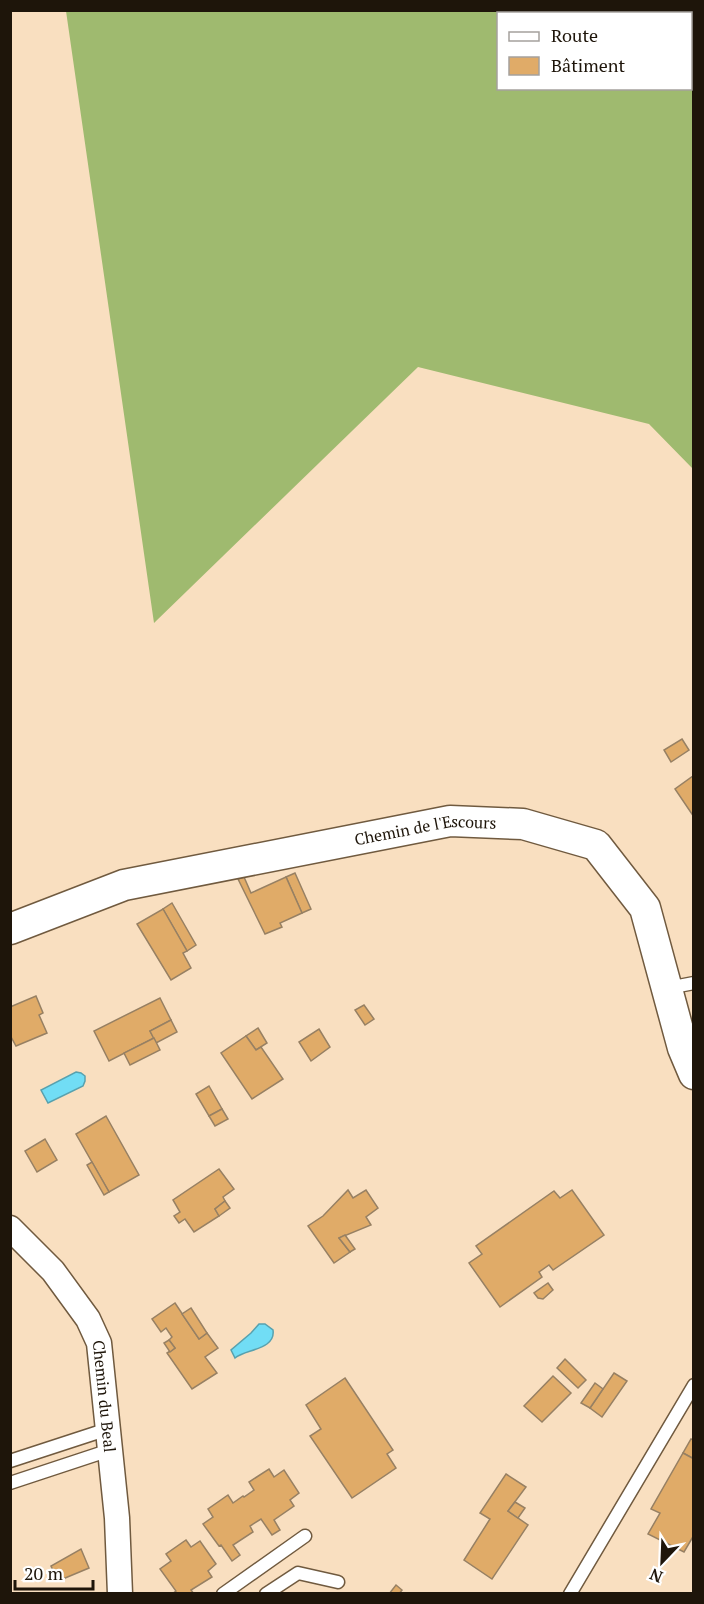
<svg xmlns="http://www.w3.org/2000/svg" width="704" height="1604" font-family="'PT Serif',serif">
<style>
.forest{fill:#9fba6f;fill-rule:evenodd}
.water{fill:#71ddf5;stroke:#58a1ae;stroke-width:1.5}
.building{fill:#e0ab68;stroke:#978063;stroke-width:1.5}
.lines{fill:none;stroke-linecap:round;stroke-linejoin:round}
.service-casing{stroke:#705a3f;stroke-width:15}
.minor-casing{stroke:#705a3f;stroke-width:27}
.tertiary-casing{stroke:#705a3f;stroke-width:33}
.service{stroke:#fff;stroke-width:12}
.minor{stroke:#fff;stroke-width:24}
.tertiary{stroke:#fff;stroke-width:30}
.labels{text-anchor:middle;stroke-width:4.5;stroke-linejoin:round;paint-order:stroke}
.street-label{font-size:16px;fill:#1e150a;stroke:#fff}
</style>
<rect width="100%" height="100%" fill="#f9dfc0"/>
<!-- forest -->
<path class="forest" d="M 66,11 L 693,11 L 693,469 L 649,424 L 418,367 L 154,623 ZM 498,14 L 690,14 L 690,88 L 498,88 Z"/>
<!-- water -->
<g class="water">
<path d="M 76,1072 L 81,1073 L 85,1076 L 85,1081 L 83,1086 L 48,1103 L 41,1090 Z"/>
<path d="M 259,1324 L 265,1324 L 273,1330 C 276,1350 245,1349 235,1358 L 231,1350 L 251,1333 Z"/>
</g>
<!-- building -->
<g class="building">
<path d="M 682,739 L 689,750 L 671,762 L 664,750 Z"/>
<path d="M 693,776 L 694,777 L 694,817 L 675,789 Z"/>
<path d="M 295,873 L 311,909 L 302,913 L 286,877 Z"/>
<path d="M 244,877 L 251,893 L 286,877 L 302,913 L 280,923 L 282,927 L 265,934 L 238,879 Z"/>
<path d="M 172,903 L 196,945 L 187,951 L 163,909 Z"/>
<path d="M 163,909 L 187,951 L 183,953 L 191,968 L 171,980 L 137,924 Z"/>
<path d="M 36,996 L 43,1013 L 39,1015 L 47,1033 L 16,1046 L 10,1035 L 10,1007 Z"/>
<path d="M 160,998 L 171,1020 L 150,1031 L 154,1038 L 109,1061 L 94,1031 Z"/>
<path d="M 364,1005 L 374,1019 L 365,1025 L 355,1010 Z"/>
<path d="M 171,1020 L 177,1032 L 156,1043 L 150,1031 Z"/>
<path d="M 258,1028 L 267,1043 L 256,1050 L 246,1036 Z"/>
<path d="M 319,1029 L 330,1047 L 311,1061 L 299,1042 Z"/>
<path d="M 246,1036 L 256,1050 L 261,1047 L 283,1079 L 252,1099 L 221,1053 Z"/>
<path d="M 154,1038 L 160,1050 L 130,1065 L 124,1053 Z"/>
<path d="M 209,1086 L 222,1109 L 209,1116 L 196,1094 Z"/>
<path d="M 222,1109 L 228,1119 L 215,1126 L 209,1116 Z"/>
<path d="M 106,1116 L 139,1175 L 109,1192 L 76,1134 Z"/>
<path d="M 45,1139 L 57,1160 L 37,1172 L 25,1151 Z"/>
<path d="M 92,1162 L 109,1192 L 104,1195 L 87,1165 Z"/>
<path d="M 219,1169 L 234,1189 L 223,1197 L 225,1201 L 215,1209 L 219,1216 L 194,1232 L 185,1219 L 179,1223 L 174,1216 L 180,1212 L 173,1200 Z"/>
<path d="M 348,1190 L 353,1198 L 366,1190 L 378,1208 L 366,1217 L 371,1225 L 339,1238 L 350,1252 L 334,1263 L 308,1226 L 323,1216 Z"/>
<path d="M 572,1190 L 604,1235 L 553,1270 L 549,1265 L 539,1272 L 542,1277 L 500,1307 L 469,1263 L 482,1254 L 476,1246 L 554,1191 L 560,1198 Z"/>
<path d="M 225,1201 L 230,1208 L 219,1216 L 215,1209 Z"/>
<path d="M 345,1235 L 355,1249 L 350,1252 L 339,1238 Z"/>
<path d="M 548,1283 L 553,1290 L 543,1299 L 538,1298 L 534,1293 Z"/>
<path d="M 175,1303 L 199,1339 L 207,1333 L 218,1348 L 205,1357 L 217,1373 L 192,1389 L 167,1353 L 175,1348 L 169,1340 L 172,1337 L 166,1328 L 161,1332 L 152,1319 Z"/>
<path d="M 191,1308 L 207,1333 L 199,1339 L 182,1314 Z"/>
<path d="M 169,1340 L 175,1348 L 170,1352 L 164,1343 Z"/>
<path d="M 565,1359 L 586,1380 L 578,1388 L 557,1368 Z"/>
<path d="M 614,1373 L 627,1381 L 602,1417 L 590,1408 Z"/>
<path d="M 553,1376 L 571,1393 L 542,1422 L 524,1406 Z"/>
<path d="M 345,1378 L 393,1450 L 387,1454 L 396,1468 L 352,1498 L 310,1436 L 321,1429 L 306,1405 Z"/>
<path d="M 595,1383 L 603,1389 L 590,1408 L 581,1403 Z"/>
<path d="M 691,1439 L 694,1440 L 694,1459 L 683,1453 Z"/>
<path d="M 683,1453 L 694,1459 L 694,1535 L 684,1552 L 648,1534 L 660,1513 L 651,1509 Z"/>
<path d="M 269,1469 L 274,1477 L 284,1470 L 299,1493 L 290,1500 L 294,1506 L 274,1520 L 280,1530 L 272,1535 L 261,1519 L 250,1526 L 253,1532 L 233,1545 L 240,1555 L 232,1561 L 221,1545 L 219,1546 L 203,1524 L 213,1517 L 208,1509 L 228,1495 L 233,1503 L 243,1496 L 244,1497 L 254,1490 L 249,1482 Z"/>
<path d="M 506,1474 L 526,1487 L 508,1511 L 528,1525 L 492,1579 L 464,1560 L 490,1519 L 480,1513 Z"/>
<path d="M 515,1502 L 525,1508 L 518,1518 L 508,1511 Z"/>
<path d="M 186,1540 L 191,1547 L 200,1541 L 216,1564 L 208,1571 L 212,1577 L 191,1590 L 194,1594 L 172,1594 L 176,1591 L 160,1569 L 171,1561 L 166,1554 Z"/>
<path d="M 81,1549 L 89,1568 L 58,1581 L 51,1566 Z"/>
<path d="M 396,1585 L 402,1590 L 399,1594 L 389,1594 Z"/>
</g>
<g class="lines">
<defs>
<g id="service">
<path d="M 668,988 L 694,983"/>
<path d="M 10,1461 L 108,1429"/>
<path d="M 10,1483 L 110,1450"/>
<path d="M 223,1594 L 305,1536"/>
<path d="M 266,1594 L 298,1573 L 338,1582"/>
<path d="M 570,1594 L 694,1385"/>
</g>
<g id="minor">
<path id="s1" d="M 10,1228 L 53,1271 L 88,1319 L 99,1343 L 117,1518 L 120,1594"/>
</g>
<g id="tertiary">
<path id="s2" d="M 10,929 L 124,885 L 450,821 L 523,824 L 596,845 L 645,908 L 683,1048 L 694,1074"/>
</g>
</defs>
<!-- service casing -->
<use href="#service" class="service-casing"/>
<!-- minor casing -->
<use href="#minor" class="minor-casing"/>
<!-- tertiary casing -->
<use href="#tertiary" class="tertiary-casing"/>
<!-- service -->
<use href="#service" class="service"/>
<!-- minor -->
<use href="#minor" class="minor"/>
<!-- tertiary -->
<use href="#tertiary" class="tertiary"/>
</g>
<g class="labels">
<!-- street labels -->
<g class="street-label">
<text dy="6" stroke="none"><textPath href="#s2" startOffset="429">Chemin de l'Escours</textPath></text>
<text dy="6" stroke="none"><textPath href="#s1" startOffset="200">Chemin du Beal</textPath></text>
</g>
</g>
<!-- border -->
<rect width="704" height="1604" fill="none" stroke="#1e150a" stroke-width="24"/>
<!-- legend -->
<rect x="497" y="12" width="195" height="78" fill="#ffffff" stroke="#a5a19d" stroke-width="1.5"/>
<rect x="509" y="32" width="30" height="9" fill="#ffffff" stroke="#a5a19d" stroke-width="1.5"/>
<text x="551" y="42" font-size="18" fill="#1e150a">Route</text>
<rect x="509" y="57" width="30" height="18" fill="#e0ab68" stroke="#a5a19d" stroke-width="1.5"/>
<text x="551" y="72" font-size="18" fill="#1e150a">Bâtiment</text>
<!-- north arrow -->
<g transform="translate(662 1562) rotate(203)" stroke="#ffffff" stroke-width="4.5" paint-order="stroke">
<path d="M0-4.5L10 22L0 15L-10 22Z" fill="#1e150a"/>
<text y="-9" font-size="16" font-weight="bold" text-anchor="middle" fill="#1e150a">N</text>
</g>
<!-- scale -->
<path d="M15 1580v9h78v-9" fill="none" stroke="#1e150a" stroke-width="3"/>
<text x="24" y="1580" font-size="18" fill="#1e150a" stroke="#ffffff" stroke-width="4.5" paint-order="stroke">20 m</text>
</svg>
